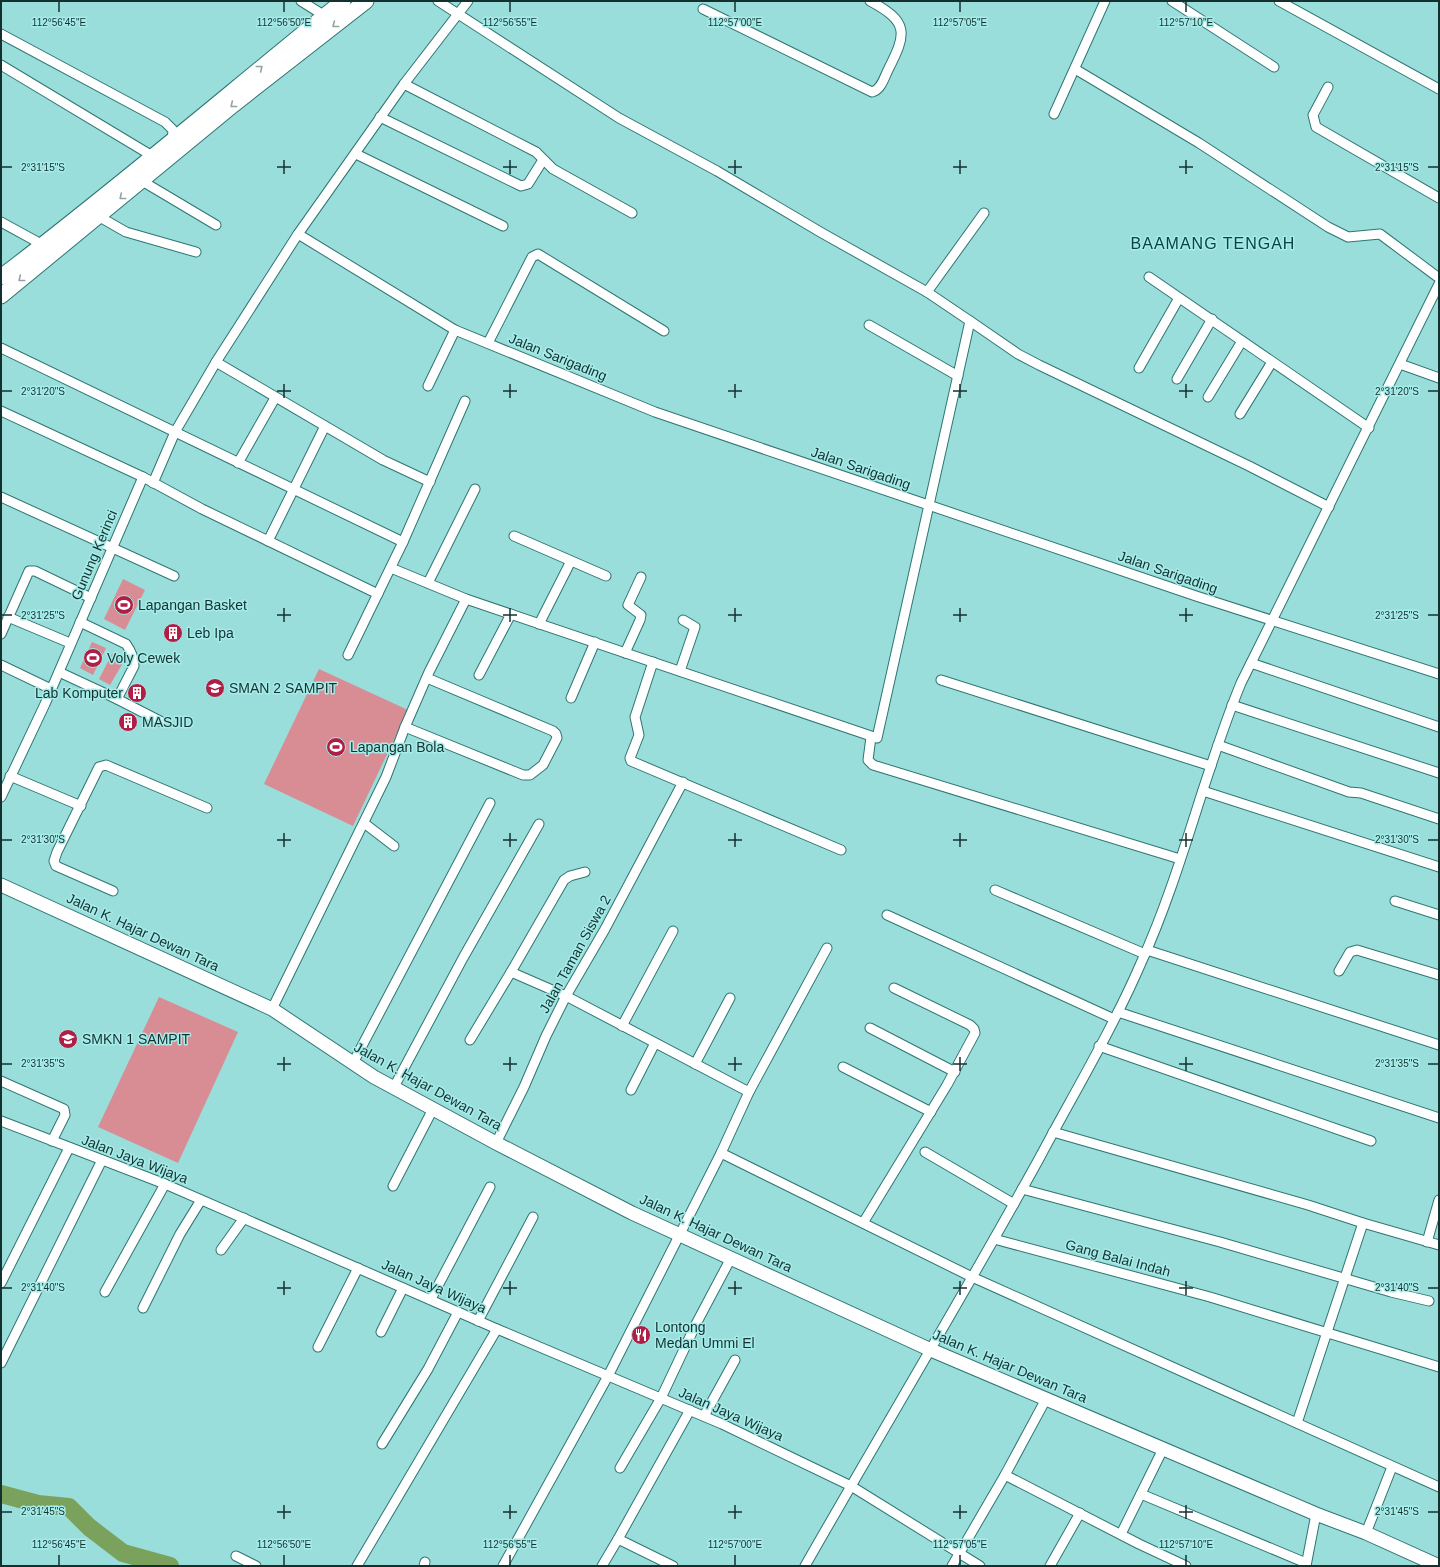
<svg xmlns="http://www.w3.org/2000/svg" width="1440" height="1567" font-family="Helvetica,sans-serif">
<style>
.garden{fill:#d88d95}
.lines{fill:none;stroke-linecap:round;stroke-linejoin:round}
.river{stroke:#7ba25d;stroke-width:18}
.street-casing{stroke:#2f7573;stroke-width:11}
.secondary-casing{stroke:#2f7573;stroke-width:15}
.primary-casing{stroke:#2f7573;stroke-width:17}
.street{stroke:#fff;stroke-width:9}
.secondary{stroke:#fff;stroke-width:13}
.primary{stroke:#fff;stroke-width:15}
.oneway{stroke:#95a2a2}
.ticks{fill:none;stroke:#143130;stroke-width:1.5}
.labels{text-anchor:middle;stroke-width:3;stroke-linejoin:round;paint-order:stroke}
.street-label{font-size:14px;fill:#143130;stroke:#a6ece9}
.poi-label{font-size:14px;fill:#143130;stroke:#a6ece9;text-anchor:start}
.quarter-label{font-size:16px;letter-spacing:1px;fill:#094342;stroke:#a6ece9}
.ticks-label{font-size:10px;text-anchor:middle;fill:#143130;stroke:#a6ece9;stroke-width:3;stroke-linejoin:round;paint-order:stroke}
</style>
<rect width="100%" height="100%" fill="#99dedb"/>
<!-- garden -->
<g class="garden">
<path d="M 123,579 L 145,590 L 125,630 L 104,619 Z"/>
<path d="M 92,642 L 106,648 L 93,675 L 80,668 Z"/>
<path d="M 112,654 L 124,661 L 110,685 L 99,679 Z"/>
<path d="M 319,669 L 408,710 L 353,826 L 264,784 Z"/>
<path d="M 159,997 L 238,1032 L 178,1163 L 98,1127 Z"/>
</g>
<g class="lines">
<!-- river -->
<path class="river" d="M 1,1494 L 38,1504 L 69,1507 L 89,1527 L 123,1553 L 170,1566"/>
<defs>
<g id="street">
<path d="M 301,1 L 325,16"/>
<path d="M 1172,1 L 1274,67"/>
<path d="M 1279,1 L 1439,89"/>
<path d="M 703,9 L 872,92 C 881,90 884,78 888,70 C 907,33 909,22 870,1"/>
<path d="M 1,34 L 165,122 L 173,130 L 172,142"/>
<path d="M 1,65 L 154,157"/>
<path d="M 1075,69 L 1199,143 L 1328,227 L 1348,237 L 1380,234 L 1439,278"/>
<path d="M 404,84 L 536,152 L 553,169 L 632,213"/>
<path d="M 1328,87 L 1313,115 L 1316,127 L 1439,198"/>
<path d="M 1054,114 L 1105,1"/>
<path d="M 380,117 L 521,186 L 528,184 L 543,160"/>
<path d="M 356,154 L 503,226"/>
<path d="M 142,181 L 216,225"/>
<path d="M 98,216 L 126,232 L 196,252"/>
<path d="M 1,222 L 43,245"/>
<path d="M 298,234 L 455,330 L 655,412 L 1196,596 L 1439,674"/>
<path d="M 1149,277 L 1369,428"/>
<path d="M 927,292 L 984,213"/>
<path d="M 970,321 L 1018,354 L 1039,365 L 1249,466 L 1329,507"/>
<path d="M 869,325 L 958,376"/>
<path d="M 488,343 L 532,257 L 538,254 L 664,331"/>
<path d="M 1,348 L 403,542"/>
<path d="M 216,362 L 383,460 L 430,482"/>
<path d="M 1400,364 L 1439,378"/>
<path d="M 1139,368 L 1179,298"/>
<path d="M 1177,379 L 1212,319"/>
<path d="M 428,386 L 455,330"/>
<path d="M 1208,397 L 1242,341"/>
<path d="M 1,411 L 143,477 L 202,509 L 378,594"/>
<path d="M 1240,414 L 1272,362"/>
<path d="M 238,463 L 275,398"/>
<path d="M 153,483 L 175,432 L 216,362 L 298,234 L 404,84 L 468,1"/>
<path d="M 1,497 L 174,576"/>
<path d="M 514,536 L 606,576"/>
<path d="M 268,541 L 325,426"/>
<path d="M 391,568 L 466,599 L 877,738 L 970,321 L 927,292 L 822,233 L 717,171 L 619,118 L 438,1"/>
<path d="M 428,583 L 475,489"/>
<path d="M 8,617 L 70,643"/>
<path d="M 80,622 L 126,644 C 131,651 134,657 134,666 L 117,699 L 160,721"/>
<path d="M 539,624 L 571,561"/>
<path d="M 1,634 L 29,571 L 35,571 L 91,598"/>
<path d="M 625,653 L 640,620 L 641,615 L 628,605 L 641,577"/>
<path d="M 348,655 L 403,542 L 465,401"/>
<path d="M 653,662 L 635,717 L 639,735 L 630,758 L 631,761 L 841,850"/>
<path d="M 1251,663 L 1439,727"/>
<path d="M 1,665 L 51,689"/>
<path d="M 680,671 L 695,627 L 683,620"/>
<path d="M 59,672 L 117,699"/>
<path d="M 479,675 L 511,614"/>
<path d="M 941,680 L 1211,766"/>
<path d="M 571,698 L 595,642"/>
<path d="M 1232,705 L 1439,773"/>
<path d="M 405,727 L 523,775 L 530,775 L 543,765 L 557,738 L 556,734 L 553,731 L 427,678"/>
<path d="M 871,737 L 868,760 L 873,765 L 1180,859"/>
<path d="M 1218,745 L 1349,792 L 1361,793 L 1439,819"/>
<path d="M 10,776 L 81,806"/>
<path d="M 1203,791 L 1439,867"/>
<path d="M 1,797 L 45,704 L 143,477"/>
<path d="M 364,823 L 394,846"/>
<path d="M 585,872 L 570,876 L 564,880 L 511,972 L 566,996 L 749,1092"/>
<path d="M 995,890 L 1145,954"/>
<path d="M 113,891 L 56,866 L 54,861 L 57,852 L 99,767 L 106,765 L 207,808"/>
<path d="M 1395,901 L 1439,915"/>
<path d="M 887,915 L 1114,1019"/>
<path d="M 1147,950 L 1439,1045"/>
<path d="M 1339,971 L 1350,952 L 1357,950 L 1439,975"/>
<path d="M 272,1009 L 386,777 L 405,727 L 429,672 L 466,599"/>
<path d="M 1118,1012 L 1439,1118"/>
<path d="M 622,1026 L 673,931"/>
<path d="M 870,1028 L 955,1072"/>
<path d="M 470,1040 L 511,972"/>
<path d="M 1099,1046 L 1371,1141"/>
<path d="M 353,1063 L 490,803"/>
<path d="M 695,1064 L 730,998"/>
<path d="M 843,1067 L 931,1112"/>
<path d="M 1,1081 L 64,1109 L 65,1115 L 52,1141"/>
<path d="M 394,1087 L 463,958 L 539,824"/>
<path d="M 631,1090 L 655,1043"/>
<path d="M 1,1121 L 165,1184 L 497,1329 L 722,1424 L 851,1486 L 980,1566"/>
<path d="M 1053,1132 L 1308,1205 L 1363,1223 L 1297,1423"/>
<path d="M 496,1143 L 524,1087 L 546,1036 L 566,996 L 605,929 L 683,782"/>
<path d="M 925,1152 L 1014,1204"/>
<path d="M 721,1153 L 972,1277 L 1439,1487"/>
<path d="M 393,1186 L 433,1109"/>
<path d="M 1022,1189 L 1220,1242 L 1391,1292 L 1429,1301"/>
<path d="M 863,1223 L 947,1085 L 975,1033 L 974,1029 L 970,1025 L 894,988"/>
<path d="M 1363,1223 L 1439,1245"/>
<path d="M 994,1239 L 1210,1297 L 1439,1367"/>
<path d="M 1427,1242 L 1439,1200"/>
<path d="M 221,1250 L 244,1218"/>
<path d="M 1,1283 L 69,1148"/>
<path d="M 105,1292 L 165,1184"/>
<path d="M 431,1299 L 490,1187"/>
<path d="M 143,1308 L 180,1234 L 201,1200"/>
<path d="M 478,1321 L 533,1217"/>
<path d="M 381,1332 L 403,1288"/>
<path d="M 318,1347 L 358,1268"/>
<path d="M 1,1363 L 102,1160"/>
<path d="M 704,1416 L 735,1360"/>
<path d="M 382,1444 L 428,1369 L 458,1312"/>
<path d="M 620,1468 L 661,1398 L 696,1324 L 731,1258"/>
<path d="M 1005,1475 L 1139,1544 L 1186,1566"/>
<path d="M 1141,1494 L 1306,1563"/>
<path d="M 1366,1533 L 1392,1467"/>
<path d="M 1121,1534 L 1163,1449"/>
<path d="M 618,1539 L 690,1410"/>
<path d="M 236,1556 L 256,1566"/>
<path d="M 357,1566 L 497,1329"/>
<path d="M 424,1566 L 425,1562"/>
<path d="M 503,1566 L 608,1376 L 721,1153 L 749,1092 L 827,948"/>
<path d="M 602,1566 L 618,1539 L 673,1566"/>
<path d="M 805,1566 C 883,1429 964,1295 1040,1157 C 1074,1093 1112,1030 1141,963 C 1182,873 1203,775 1241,683 L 1439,284"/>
<path d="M 952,1566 L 1005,1475 L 1046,1399"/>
<path d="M 1050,1566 L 1080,1513"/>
<path d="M 1306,1566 L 1316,1514"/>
</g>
<path id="secondary" d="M 1,885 L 272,1009 L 374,1077 L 496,1143 L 632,1213 L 931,1350 L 1316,1514 L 1366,1533 L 1439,1566"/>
<g id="primary">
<path d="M 1,277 C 118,188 229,93 343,1"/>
<path d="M 1,296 L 233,105 L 366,1"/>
</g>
</defs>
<!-- street casing -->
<use href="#street" class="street-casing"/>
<!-- secondary casing -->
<use href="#secondary" class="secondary-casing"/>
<!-- primary casing -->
<use href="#primary" class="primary-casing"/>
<!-- street -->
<use href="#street" class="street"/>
<!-- secondary -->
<use href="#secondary" class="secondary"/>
<!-- primary -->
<use href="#primary" class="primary"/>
</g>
<!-- one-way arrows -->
<defs><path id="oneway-chevron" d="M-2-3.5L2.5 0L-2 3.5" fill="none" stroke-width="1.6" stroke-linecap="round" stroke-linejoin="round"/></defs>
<g class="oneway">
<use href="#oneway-chevron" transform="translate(335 25) rotate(142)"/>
<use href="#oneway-chevron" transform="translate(260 68) rotate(-39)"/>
<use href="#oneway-chevron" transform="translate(233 105) rotate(141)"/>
<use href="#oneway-chevron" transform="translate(122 197) rotate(141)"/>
<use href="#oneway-chevron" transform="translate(21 279) rotate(141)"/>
</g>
<!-- ticks -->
<path class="ticks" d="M 59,2 L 59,12M 284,2 L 284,12M 510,2 L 510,12M 735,2 L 735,12M 960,2 L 960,12M 1186,2 L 1186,12M 284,160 L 284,174M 510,160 L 510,174M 735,160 L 735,174M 960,160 L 960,174M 1186,160 L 1186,174M 2,167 L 12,167M 277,167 L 291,167M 503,167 L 517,167M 728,167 L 742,167M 953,167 L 967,167M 1179,167 L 1193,167M 1428,167 L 1438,167M 284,384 L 284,398M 510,384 L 510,398M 735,384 L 735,398M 960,384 L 960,398M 1186,384 L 1186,398M 2,391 L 12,391M 277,391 L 291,391M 503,391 L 517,391M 728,391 L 742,391M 953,391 L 967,391M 1179,391 L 1193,391M 1428,391 L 1438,391M 284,608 L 284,622M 510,608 L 510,622M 735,608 L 735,622M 960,608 L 960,622M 1186,608 L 1186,622M 2,615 L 12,615M 277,615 L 291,615M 503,615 L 517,615M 728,615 L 742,615M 953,615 L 967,615M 1179,615 L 1193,615M 1428,615 L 1438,615M 284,833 L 284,847M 510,833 L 510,847M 735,833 L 735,847M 960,833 L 960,847M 1186,833 L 1186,847M 2,840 L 12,840M 277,840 L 291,840M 503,840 L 517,840M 728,840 L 742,840M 953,840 L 967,840M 1179,840 L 1193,840M 1428,840 L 1438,840M 284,1057 L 284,1071M 510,1057 L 510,1071M 735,1057 L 735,1071M 960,1057 L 960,1071M 1186,1057 L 1186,1071M 2,1064 L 12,1064M 277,1064 L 291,1064M 503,1064 L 517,1064M 728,1064 L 742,1064M 953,1064 L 967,1064M 1179,1064 L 1193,1064M 1428,1064 L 1438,1064M 284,1281 L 284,1295M 510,1281 L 510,1295M 735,1281 L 735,1295M 960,1281 L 960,1295M 1186,1281 L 1186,1295M 2,1288 L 12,1288M 277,1288 L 291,1288M 503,1288 L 517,1288M 728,1288 L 742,1288M 953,1288 L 967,1288M 1179,1288 L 1193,1288M 1428,1288 L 1438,1288M 284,1505 L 284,1519M 510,1505 L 510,1519M 735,1505 L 735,1519M 960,1505 L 960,1519M 1186,1505 L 1186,1519M 2,1512 L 12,1512M 277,1512 L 291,1512M 503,1512 L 517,1512M 728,1512 L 742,1512M 953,1512 L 967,1512M 1179,1512 L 1193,1512M 1428,1512 L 1438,1512M 59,1555 L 59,1565M 284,1555 L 284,1565M 510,1555 L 510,1565M 735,1555 L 735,1565M 960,1555 L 960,1565M 1186,1555 L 1186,1565"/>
<!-- icons -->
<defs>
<symbol id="stadium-disc" viewBox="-11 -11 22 22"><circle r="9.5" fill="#b11e45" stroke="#a6ece9"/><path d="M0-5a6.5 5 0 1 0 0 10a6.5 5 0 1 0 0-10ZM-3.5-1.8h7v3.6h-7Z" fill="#fff"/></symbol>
<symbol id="building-disc" viewBox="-11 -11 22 22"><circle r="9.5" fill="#b11e45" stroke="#a6ece9"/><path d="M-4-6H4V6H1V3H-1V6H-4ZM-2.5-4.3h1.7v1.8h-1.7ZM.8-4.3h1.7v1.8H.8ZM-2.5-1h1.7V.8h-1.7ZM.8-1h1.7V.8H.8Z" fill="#fff"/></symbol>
<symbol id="school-disc" viewBox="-11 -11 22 22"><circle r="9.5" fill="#b11e45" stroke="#a6ece9"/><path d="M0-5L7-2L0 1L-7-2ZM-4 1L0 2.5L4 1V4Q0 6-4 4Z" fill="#fff"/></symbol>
<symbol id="restaurant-disc" viewBox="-11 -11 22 22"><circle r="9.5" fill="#b11e45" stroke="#a6ece9"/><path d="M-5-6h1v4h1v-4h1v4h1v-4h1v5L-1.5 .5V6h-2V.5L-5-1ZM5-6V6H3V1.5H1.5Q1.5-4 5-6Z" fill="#fff"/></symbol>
</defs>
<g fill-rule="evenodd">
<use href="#stadium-disc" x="113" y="594" width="22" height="22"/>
<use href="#building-disc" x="162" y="622" width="22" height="22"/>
<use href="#stadium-disc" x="82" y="647" width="22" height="22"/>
<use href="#school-disc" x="204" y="677" width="22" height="22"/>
<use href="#building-disc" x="126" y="682" width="22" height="22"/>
<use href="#building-disc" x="117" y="711" width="22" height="22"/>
<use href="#stadium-disc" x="325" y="736" width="22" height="22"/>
<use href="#school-disc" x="57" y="1028" width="22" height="22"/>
<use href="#restaurant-disc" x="630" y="1324" width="22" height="22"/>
</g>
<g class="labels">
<!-- street labels -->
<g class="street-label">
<text transform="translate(558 357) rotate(22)" y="5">Jalan Sarigading</text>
<text transform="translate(861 468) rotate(19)" y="5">Jalan Sarigading</text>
<text transform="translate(94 555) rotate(-67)" y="5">Gunung Kerinci</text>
<text transform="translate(1168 572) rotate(19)" y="5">Jalan Sarigading</text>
<text transform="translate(143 932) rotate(25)" y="5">Jalan K. Hajar Dewan Tara</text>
<text transform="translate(575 954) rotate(-61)" y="5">Jalan Taman Siswa 2</text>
<text transform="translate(428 1086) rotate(29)" y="5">Jalan K. Hajar Dewan Tara</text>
<text transform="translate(135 1159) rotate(21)" y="5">Jalan Jaya Wijaya</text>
<text transform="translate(716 1233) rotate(25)" y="5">Jalan K. Hajar Dewan Tara</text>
<text transform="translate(1118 1258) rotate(15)" y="5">Gang Balai Indah</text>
<text transform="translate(434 1286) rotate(24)" y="5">Jalan Jaya Wijaya</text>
<text transform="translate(1010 1366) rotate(23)" y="5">Jalan K. Hajar Dewan Tara</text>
<text transform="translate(731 1414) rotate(24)" y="5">Jalan Jaya Wijaya</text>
</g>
<!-- poi labels -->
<g class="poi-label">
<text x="138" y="610">Lapangan Basket</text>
<text x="187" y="638">Leb Ipa</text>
<text x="107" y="663">Voly Cewek</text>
<text x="229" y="693">SMAN 2 SAMPIT</text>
<text x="123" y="698" text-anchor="end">Lab Komputer</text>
<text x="142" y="727">MASJID</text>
<text x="350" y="752">Lapangan Bola</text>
<text x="82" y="1044">SMKN 1 SAMPIT</text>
<text x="655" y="1332">Lontong<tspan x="655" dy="16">Medan Ummi El</tspan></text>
</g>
<!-- quarter labels -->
<g class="quarter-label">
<text x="1213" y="249">BAAMANG TENGAH</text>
</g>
</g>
<g class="ticks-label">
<text x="59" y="26">112°56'45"E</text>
<text x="284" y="26">112°56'50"E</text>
<text x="510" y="26">112°56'55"E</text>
<text x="735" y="26">112°57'00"E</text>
<text x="960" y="26">112°57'05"E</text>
<text x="1186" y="26">112°57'10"E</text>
<text x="43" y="171">2°31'15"S</text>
<text x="1397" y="171">2°31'15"S</text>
<text x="43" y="395">2°31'20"S</text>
<text x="1397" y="395">2°31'20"S</text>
<text x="43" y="619">2°31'25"S</text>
<text x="1397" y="619">2°31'25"S</text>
<text x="43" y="843">2°31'30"S</text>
<text x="1397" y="843">2°31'30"S</text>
<text x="43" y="1067">2°31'35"S</text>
<text x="1397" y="1067">2°31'35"S</text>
<text x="43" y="1291">2°31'40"S</text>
<text x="1397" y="1291">2°31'40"S</text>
<text x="43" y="1515">2°31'45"S</text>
<text x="1397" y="1515">2°31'45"S</text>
<text x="59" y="1548">112°56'45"E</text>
<text x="284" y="1548">112°56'50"E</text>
<text x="510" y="1548">112°56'55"E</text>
<text x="735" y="1548">112°57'00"E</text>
<text x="960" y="1548">112°57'05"E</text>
<text x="1186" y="1548">112°57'10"E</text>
</g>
<!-- border -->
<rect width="1440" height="1567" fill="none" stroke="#143130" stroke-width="4"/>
</svg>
